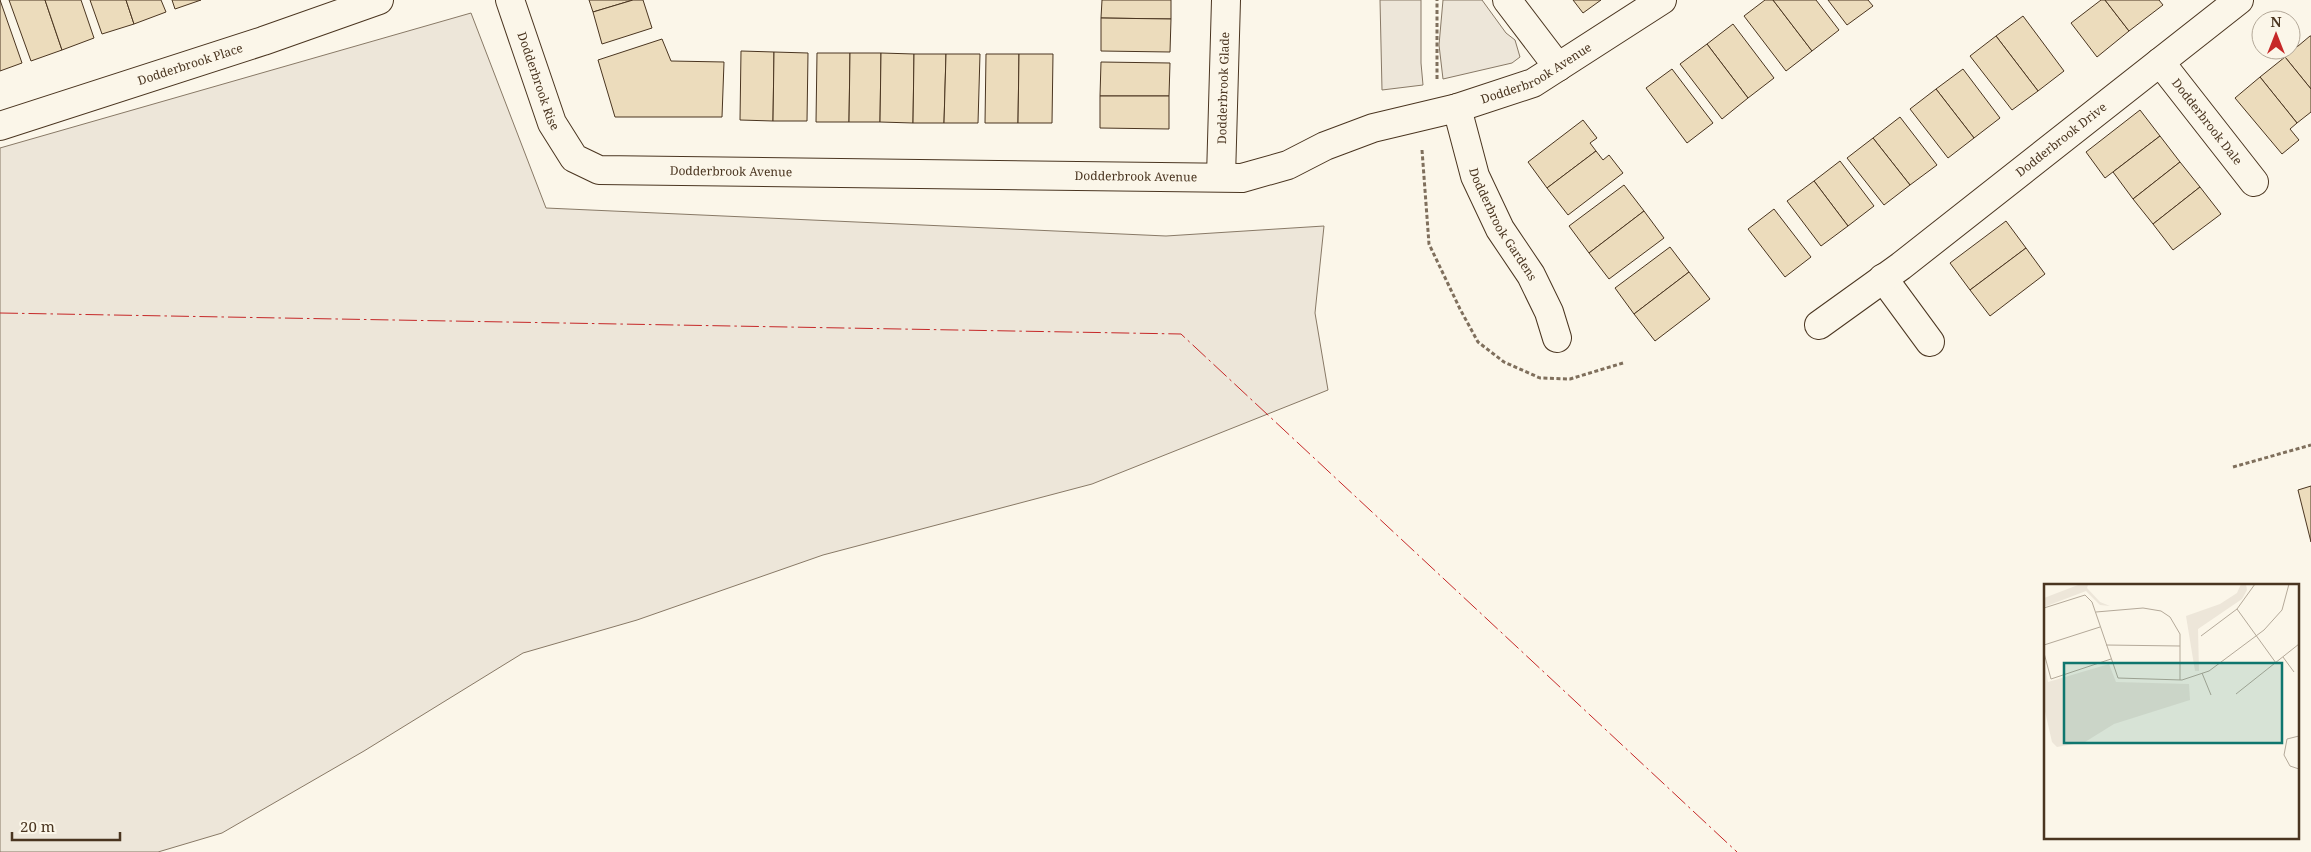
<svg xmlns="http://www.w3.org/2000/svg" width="2311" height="852" font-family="'Noto Serif',serif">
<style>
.green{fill:#ede6d9;stroke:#887966}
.building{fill:#ecdcbc;stroke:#4a3520}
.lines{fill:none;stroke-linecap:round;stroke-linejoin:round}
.minor-casing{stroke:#4a3520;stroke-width:30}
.path{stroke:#7f6f5c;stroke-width:3;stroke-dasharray:4 2.5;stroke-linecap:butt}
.minor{stroke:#fbf6e9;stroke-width:28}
.power{stroke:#c62828;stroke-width:1;stroke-dasharray:18 4 2.5 4;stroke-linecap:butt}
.labels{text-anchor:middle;stroke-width:4;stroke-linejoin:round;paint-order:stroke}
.street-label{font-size:12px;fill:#4a3520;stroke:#fbf6e9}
.inset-road{fill:none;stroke:#b4a999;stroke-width:1}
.view{fill:#0f766e;fill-opacity:0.15;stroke:#0f766e;stroke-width:2.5}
.inset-edge{fill:none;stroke:#4a3520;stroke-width:2.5}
</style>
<rect width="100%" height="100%" fill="#fbf6e9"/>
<!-- green -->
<g class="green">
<path d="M 1380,0 L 1421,0 L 1421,63 L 1423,85 L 1382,90 Z"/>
<path d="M 1443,0 L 1482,0 L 1506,33 L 1515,40 L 1520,57 L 1512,63 L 1443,79 L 1439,45 Z"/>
<path d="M 471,13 L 546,208 L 1166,236 L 1324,226 L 1315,313 L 1328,390 L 1092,484 L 823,555 L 637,620 L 523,653 L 364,751 L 222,833 L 158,852 L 0,852 L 0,148 Z"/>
</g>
<!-- building -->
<g class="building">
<path d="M 0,0 L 22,63 L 0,71 Z"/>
<path d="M 9,0 L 45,0 L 62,50 L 31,61 Z"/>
<path d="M 45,0 L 81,0 L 94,38 L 62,50 Z"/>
<path d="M 90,0 L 126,0 L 134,24 L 102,34 Z"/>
<path d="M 126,0 L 161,0 L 166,12 L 134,24 Z"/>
<path d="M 172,0 L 201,0 L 175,9 Z"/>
<path d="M 589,0 L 633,0 L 593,12 Z"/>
<path d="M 633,0 L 643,0 L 652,28 L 602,44 L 593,12 Z"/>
<path d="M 1102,0 L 1171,0 L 1171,19 L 1101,18 Z"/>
<path d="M 1573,0 L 1601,0 L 1583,13 Z"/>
<path d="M 1765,0 L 1773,0 L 1812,51 L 1786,71 L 1744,16 Z"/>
<path d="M 1773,0 L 1816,0 L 1839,30 L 1812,51 Z"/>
<path d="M 1828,0 L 1868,0 L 1873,6 L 1847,25 Z"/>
<path d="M 2101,0 L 2105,0 L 2129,31 L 2097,57 L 2071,23 Z"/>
<path d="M 2105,0 L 2159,0 L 2163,5 L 2129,31 Z"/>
<path d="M 2023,16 L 2064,71 L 2038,91 L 1996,36 Z"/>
<path d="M 1101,18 L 1171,19 L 1170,52 L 1101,51 Z"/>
<path d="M 1733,24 L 1774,78 L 1748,98 L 1707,44 Z"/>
<path d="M 1996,36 L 2038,91 L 2012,110 L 1970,56 Z"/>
<path d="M 2310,36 L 2311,36 L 2311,89 L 2285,57 Z"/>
<path d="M 662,39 L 671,61 L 724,62 L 722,117 L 615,117 L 598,60 Z"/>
<path d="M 1707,44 L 1748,98 L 1722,119 L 1680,64 Z"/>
<path d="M 741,51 L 774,52 L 773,121 L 740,120 Z"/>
<path d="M 774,52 L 808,53 L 807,121 L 773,121 Z"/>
<path d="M 817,53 L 850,53 L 849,122 L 816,122 Z"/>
<path d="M 850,53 L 881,53 L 880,122 L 849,122 Z"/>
<path d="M 881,53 L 914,54 L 913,123 L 880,122 Z"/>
<path d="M 914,54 L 946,54 L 944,123 L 913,123 Z"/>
<path d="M 946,54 L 980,54 L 978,123 L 944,123 Z"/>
<path d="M 986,54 L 1019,54 L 1018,123 L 985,123 Z"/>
<path d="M 1019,54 L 1053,54 L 1052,123 L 1018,123 Z"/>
<path d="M 2285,57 L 2311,89 L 2311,112 L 2297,123 L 2260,77 Z"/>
<path d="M 1101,62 L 1170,63 L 1169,96 L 1100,96 Z"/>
<path d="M 1672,69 L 1713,123 L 1687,143 L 1646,88 Z"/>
<path d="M 1963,69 L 2000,118 L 1974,138 L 1936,89 Z"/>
<path d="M 2260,77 L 2297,123 L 2290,129 L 2299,140 L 2282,154 L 2235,98 Z"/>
<path d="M 1936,89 L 1974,138 L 1948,158 L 1910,109 Z"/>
<path d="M 1100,96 L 1169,96 L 1169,129 L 1100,128 Z"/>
<path d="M 2140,110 L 2160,136 L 2105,178 L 2086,152 Z"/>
<path d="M 1900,117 L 1937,165 L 1910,185 L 1873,138 Z"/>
<path d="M 1583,120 L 1597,138 L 1590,143 L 1596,151 L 1547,188 L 1528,162 Z"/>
<path d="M 2160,136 L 2180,162 L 2133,199 L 2113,172 Z"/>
<path d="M 1873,138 L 1910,185 L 1884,205 L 1847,158 Z"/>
<path d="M 1596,151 L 1603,160 L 1609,155 L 1623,173 L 1568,215 L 1547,188 Z"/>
<path d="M 1840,161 L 1874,206 L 1848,226 L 1814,181 Z"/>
<path d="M 2180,162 L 2200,187 L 2153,224 L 2133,199 Z"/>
<path d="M 1814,181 L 1848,226 L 1821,246 L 1787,201 Z"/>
<path d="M 1624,185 L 1644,211 L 1589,253 L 1569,226 Z"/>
<path d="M 2200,187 L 2221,214 L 2173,250 L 2153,224 Z"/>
<path d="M 1774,209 L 1811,257 L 1785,277 L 1748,229 Z"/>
<path d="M 1644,211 L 1664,238 L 1609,279 L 1589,253 Z"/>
<path d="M 2006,221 L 2026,248 L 1970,290 L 1950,263 Z"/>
<path d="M 1670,247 L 1689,272 L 1634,314 L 1615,288 Z"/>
<path d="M 2026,248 L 2045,274 L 1990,316 L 1970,290 Z"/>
<path d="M 1689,272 L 1710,299 L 1655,341 L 1634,314 Z"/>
<path d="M 2311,486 L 2311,542 L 2298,490 Z"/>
</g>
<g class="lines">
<defs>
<g id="minor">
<path id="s1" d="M 510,0 L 552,123 L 574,158 L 599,170 L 1242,178 L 1288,165 L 1325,146 L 1373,128 L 1457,108 L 1533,83 L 1662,0"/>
<path d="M 1507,0 L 1558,67"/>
<path id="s2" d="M 2160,62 L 2254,182"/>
<path id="s3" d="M 1457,108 L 1475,176 L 1500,229 L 1531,275 L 1549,312 L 1557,338"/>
<path id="s4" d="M 0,126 L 263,41 L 379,0"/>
<path id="s5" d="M 1221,177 L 1226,0"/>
<path d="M 1883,278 L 1930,342"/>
<path id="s6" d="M 1819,325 L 1901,266 L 2239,0"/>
</g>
</defs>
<!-- minor casing -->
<use href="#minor" class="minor-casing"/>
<!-- path -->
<g class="path">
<path d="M 1437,79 L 1437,0"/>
<path d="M 1422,150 L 1429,244 L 1460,309 L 1478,342 L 1504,362 L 1540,378 L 1570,379 L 1623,363"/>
<path d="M 2233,467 L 2311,445"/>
</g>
<!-- minor -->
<use href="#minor" class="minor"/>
<!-- power -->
<path class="power" d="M 0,313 L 1181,334 L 1737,852"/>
</g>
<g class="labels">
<!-- street labels -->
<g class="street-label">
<text dy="4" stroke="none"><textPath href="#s4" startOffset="200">Dodderbrook Place</textPath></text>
<text dy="4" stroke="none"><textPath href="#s1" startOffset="1156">Dodderbrook Avenue</textPath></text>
<text dy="4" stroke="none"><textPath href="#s1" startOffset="86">Dodderbrook Rise</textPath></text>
<text dy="4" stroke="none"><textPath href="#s5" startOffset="89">Dodderbrook Glade</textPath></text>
<text dy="4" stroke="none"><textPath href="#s2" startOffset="76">Dodderbrook Dale</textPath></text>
<text dy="4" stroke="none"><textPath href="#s6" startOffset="305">Dodderbrook Drive</textPath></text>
<text dy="4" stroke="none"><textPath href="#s1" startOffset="331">Dodderbrook Avenue</textPath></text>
<text dy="4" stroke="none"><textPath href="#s1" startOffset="736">Dodderbrook Avenue</textPath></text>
<text dy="4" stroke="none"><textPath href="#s3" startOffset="126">Dodderbrook Gardens</textPath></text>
</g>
</g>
<!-- overview -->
<g transform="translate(2044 584)">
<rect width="255" height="255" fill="#fbf6e9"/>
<path d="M 197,0 L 202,0 L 203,6 L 198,15 L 154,45 L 155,87 L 151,87 L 142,32 L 176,20 L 193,9 ZM 34,1 L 44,1 L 43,4 L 56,18 L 66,22 L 56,21 L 42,7 L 0,23 L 0,14 ZM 0,76 L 4,98 L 65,80 L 72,98 L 145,100 L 146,116 L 70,140 L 41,158 L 13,163 L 8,158 L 0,123 Z" fill="#ede6d9"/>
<path class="inset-road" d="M 0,24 L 41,11 L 48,18 L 74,94 L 138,96 L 165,87 L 220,46 L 238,26 L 245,0M 193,25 L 232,79M 52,28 L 99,24 L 117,27 L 126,33 L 136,50 L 136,96M 157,52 L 193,25 L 211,0M 0,61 L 56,43M 62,61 L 136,62M 0,69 L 7,95 L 67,75M 239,73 L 250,88M 158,89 L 167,111M 192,110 L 255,60M 255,152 L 243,155 L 240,171 L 246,182 L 255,185"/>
<path class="view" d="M 20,79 L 238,79 L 238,159 L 20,159 Z"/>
<rect width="255" height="255" class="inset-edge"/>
</g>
<!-- north arrow -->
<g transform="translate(2276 35)"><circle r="24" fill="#fbf6e9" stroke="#b4a999"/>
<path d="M0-4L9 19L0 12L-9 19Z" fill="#c62828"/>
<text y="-8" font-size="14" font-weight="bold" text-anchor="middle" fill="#4a3520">N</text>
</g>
<!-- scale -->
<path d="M12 832v8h108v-8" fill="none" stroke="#4a3520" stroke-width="2.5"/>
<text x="20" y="832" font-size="15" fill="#4a3520" stroke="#fbf6e9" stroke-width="4" paint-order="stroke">20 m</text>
</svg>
